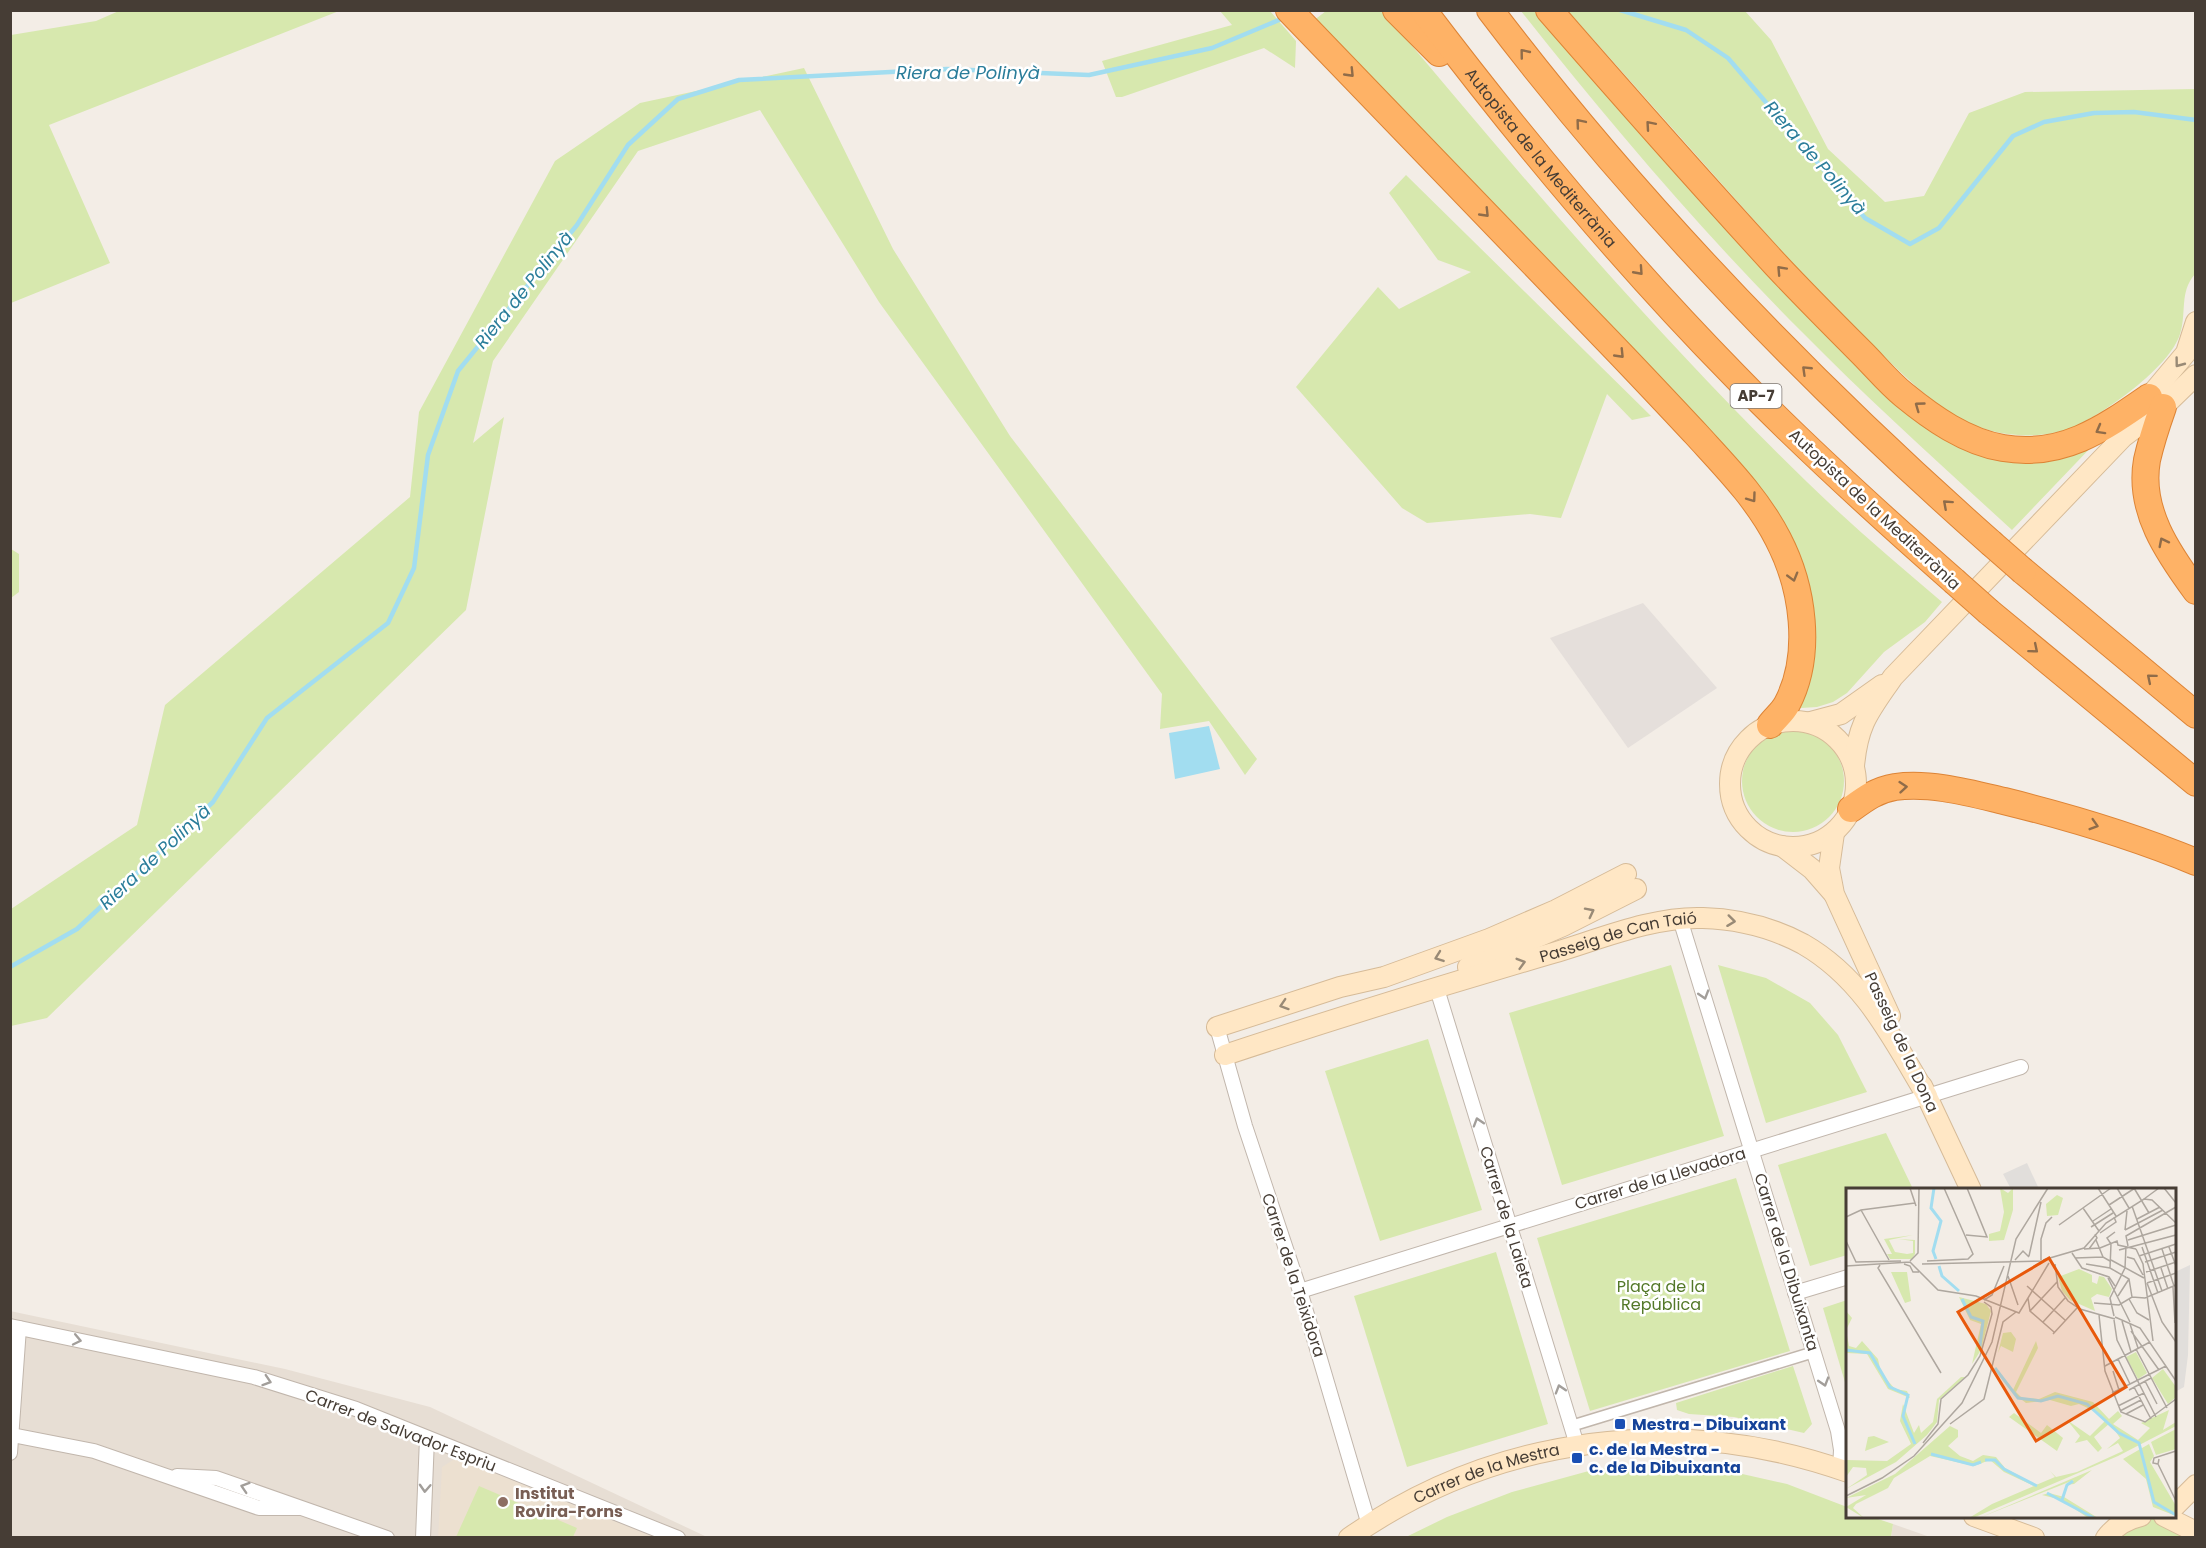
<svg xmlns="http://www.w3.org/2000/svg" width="2206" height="1548" font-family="Poppins,sans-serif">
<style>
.residential{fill:#e7ded4}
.industrial{fill:#e5dfdb}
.education{fill:#ece0d0}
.green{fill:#d7e8ae}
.parking{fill:#e1dedb}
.water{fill:#a2ddf0}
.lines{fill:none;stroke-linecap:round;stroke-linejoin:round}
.stream{stroke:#a2ddf0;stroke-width:4.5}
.pedestrian-casing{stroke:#c1b6ac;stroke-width:13}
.minor-casing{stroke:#c1b6ac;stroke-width:16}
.secondary-casing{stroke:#d6bb98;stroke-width:22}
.motorway-casing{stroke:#dd8436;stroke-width:28}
.pedestrian{stroke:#fff;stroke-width:10}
.minor{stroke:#fff;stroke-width:14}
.secondary{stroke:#ffe7c5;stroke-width:20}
.motorway{stroke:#feb266;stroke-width:26}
.motorway-bridge-casing{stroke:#dd8436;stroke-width:28;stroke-linecap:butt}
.motorway-bridge{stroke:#feb266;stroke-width:26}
.oneway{stroke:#906c49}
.oneway2{stroke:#998a76}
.oneway3{stroke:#a29e9a}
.transit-dot{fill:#1a4fb4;stroke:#fff;stroke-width:2}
.education-dot{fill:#8d6e63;stroke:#fff;stroke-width:2}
.labels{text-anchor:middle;stroke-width:5;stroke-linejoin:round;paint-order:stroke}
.shield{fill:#fff;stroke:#7e7772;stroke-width:1.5}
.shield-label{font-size:15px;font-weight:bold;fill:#463d35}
.street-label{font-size:16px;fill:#463d35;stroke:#fff}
.park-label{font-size:16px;fill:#537828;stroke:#fff}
.transit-label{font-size:16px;font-weight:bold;fill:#164399;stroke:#fff;text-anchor:start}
.education-label{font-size:16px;font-weight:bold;fill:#785e54;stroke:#fff;text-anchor:start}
.water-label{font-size:18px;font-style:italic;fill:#2a7d9a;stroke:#fff}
.inset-river{fill:none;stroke:#a2ddf0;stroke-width:3}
.inset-road{fill:none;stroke:#aea79f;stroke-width:1.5}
.view{fill:#e8590c;fill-opacity:0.15;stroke:#e8590c;stroke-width:3}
.inset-edge{fill:none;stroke:#463d35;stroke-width:3}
</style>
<rect width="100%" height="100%" fill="#f3ede6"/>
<!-- residential -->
<g class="residential">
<path d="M 10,1311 L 285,1369 L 430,1407 L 707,1537 L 11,1537 Z"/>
<path d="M 1893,1524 L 1930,1537 L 1891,1537 Z"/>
</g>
<!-- industrial -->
<path class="industrial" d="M 1643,603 L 1717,688 L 1628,748 L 1550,638 Z"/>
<!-- education -->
<path class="education" d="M 456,1458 L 654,1537 L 438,1538 L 442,1467 Z"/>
<!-- green -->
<g class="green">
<path d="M 121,10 L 339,11 L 49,125 L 110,263 L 11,303 L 11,35 L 96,21 Z"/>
<path d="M 1220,11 L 1270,11 L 1296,41 L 1295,68 L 1264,48 L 1122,97 L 1116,97 L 1102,61 L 1232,25 Z"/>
<path d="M 1326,11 L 1383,11 C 1518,173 1655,334 1807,482 C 1850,524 1896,563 1942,602 L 1925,622 L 1884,652 L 1847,693 L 1833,702 L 1817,707 L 1801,708 L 1797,704 L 1792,546 L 1313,21 Z"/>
<path d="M 1521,11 L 1540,11 L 1966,447 L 2097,441 L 2012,530 C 1941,465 1869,400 1801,331 C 1701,231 1609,122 1521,11 Z"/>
<path d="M 1568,11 L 1745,11 L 1771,40 L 1828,149 L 1885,202 L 1924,196 L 1969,113 L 2025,92 L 2195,89 L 2195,274 C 2179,292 2187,313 2180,334 C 2170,367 2104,414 2073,427 C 2043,440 2001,437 1971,424 C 1933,407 1899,370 1869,342 C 1817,292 1769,237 1721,183 C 1670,126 1619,68 1568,11 Z"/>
<path d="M 804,68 L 893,249 L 1010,436 L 1257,759 L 1245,775 L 1209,721 L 1160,729 L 1162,694 L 879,302 L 760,110 L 638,151 L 493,361 L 473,443 L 504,417 L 466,610 L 47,1018 L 11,1026 L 11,909 L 137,825 L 165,705 L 410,497 L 419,412 L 555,161 L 640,103 Z"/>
<path d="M 1406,175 L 1651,416 L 1632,420 L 1607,394 L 1561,518 L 1530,514 L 1427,523 L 1402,508 L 1296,387 L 1378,287 L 1399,309 L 1471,272 L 1438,260 L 1389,193 Z"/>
<path d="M 11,549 L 19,554 L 19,592 L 11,598 Z"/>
<circle cx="1793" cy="781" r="51"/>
<path d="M 1671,965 L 1724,1136 L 1562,1185 L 1509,1013 Z"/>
<path d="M 1718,965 L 1766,978 L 1810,1003 L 1838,1035 L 1867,1092 L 1766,1123 Z"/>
<path d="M 1428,1039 L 1482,1210 L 1380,1241 L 1325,1071 Z"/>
<path d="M 1886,1133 L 1913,1189 L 1848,1190 L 1847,1255 L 1810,1266 L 1778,1165 Z"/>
<path d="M 1736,1178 L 1790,1351 L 1590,1411 L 1537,1238 Z"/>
<path d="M 1496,1252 L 1548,1424 L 1407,1467 L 1354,1296 Z"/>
<path d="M 1847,1300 L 1848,1301 L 1847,1389 L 1823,1308 Z"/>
<path d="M 1793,1366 L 1812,1424 L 1804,1433 L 1734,1417 L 1689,1414 L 1677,1410 L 1676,1403 Z"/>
<path d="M 1689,1462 L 1787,1484 L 1847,1507 L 1848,1516 L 1872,1517 L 1893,1524 L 1891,1537 L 1406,1537 L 1447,1517 L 1512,1492 L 1596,1469 Z"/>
<path d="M 479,1486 L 577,1528 L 573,1537 L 456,1537 Z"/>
<path d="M 2141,1517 L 2164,1517 L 2195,1537 L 2107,1538 Z"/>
</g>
<!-- parking -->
<g class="parking">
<path d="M 2027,1163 L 2039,1189 L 2011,1189 L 2003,1174 Z"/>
<path d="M 2190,1265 L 2188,1355 L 2184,1387 L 2175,1392 L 2175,1272 Z"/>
</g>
<!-- water -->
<path class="water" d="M 1209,726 L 1220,769 L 1175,779 L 1169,733 Z"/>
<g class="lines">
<!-- stream -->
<g class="stream">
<path d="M 1620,10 L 1686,30 L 1728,58 L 1865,218 L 1910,244 L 1939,228 L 2013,136 L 2044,122 L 2094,113 L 2134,112 L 2196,120"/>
<path d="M 10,967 L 77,929 L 213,802 L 267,718 L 388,623 L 414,568 L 428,455 L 458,371 L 577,225 L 628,145 L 678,99 L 739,80 L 947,69 L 1089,75 L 1212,48 L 1286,17"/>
</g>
<defs>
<path id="pedestrian" d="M 1571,1426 L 1814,1352"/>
<g id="minor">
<path d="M 1680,919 L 1838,1431 L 1841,1450 L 1840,1469"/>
<path d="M 1437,989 L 1577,1445"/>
<path d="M 1217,1027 L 1245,1126 L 1300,1291 L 1369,1525"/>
<path d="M 1300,1291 L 2021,1067"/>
<path d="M 1795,1293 L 1848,1277"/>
<path d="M 10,1326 L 254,1377 L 356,1409 L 678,1538"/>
<path d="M 12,1435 L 94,1451 L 259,1508 L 299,1508"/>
<path d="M 10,1453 L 19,1328"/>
<path d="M 177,1476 L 216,1478 L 387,1538"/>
<path d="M 423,1538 L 427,1438"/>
</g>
<g id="secondary">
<path d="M 2141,409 L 2149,397 L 2186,353 L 2196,322"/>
<circle cx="1793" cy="784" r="63"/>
<path d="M 1811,722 L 1841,714 L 1882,685"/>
<path d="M 1854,766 C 1858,723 1869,712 1893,677 L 2123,437 L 2163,407 L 2196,375"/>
<path d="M 1834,833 L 1829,868 L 1834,894 L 1890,1016"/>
<path d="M 1782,846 L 1812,869 L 1833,893"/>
<path d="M 1468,967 L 1563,926 L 1636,889"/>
<path d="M 1217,1027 L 1340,987 L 1384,977 L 1489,939 L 1556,910 L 1626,874"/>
<path id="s1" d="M 1225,1055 C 1334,1019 1443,985 1553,953 C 1600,939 1654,916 1703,918 C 1737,919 1773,928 1803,944 C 1864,979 1892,1038 1927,1096"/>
<path d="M 1922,1086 L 1971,1190"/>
<path d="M 2174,1507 L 2196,1485"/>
<path d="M 1974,1516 L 2034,1538"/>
<path d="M 2164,1516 L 2196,1532"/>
<path id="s2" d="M 1349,1538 C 1496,1435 1679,1412 1848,1472"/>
<path d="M 2106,1538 C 2115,1526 2127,1519 2141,1516"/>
</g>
<g id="motorway">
<path d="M 1289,10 C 1395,120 1501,230 1607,340 C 1637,371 1666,402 1696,434 C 1726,467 1757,498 1778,539 C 1803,587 1813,654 1787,704 C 1783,712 1775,718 1770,725"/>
<path d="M 1396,10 L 1439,53"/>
<path id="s3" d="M 1423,10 C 1520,138 1623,262 1735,376 C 1805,448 1879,515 1954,581"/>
<path d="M 1490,10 C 1638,205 1808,381 1991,543"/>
<path d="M 1549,10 C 1624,96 1699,181 1776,265 C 1804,295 1833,324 1862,353 C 1876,367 1889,383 1904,395 C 1932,418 1966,442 2003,448 C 2062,458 2103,429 2149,397"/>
<path d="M 2163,407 C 2157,424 2151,442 2147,460 C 2138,510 2168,553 2196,591"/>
<path d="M 2023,571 L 2196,715"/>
<path d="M 1989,612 L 2196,783"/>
<path d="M 1851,809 C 1866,798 1877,790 1895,787 C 1930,782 1970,793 2004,801 C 2069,817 2133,836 2196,862"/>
</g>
</defs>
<!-- pedestrian casing -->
<use href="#pedestrian" class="pedestrian-casing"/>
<!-- minor casing -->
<use href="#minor" class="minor-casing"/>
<!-- secondary casing -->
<use href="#secondary" class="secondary-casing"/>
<!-- motorway casing -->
<use href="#motorway" class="motorway-casing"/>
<!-- pedestrian -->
<use href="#pedestrian" class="pedestrian"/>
<!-- minor -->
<use href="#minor" class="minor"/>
<!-- secondary -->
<use href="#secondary" class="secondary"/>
<!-- motorway -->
<use href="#motorway" class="motorway"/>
<defs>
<g id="motorway-bridge">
<path d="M 1991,543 L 2023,571"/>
<path d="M 1954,581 L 1989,612"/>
</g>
</defs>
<!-- motorway-bridge casing -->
<use href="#motorway-bridge" class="motorway-bridge-casing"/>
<!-- motorway-bridge -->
<use href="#motorway-bridge" class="motorway-bridge"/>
</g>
<!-- one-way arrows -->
<defs><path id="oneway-chevron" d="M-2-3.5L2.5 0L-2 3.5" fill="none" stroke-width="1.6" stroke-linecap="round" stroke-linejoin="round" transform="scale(1.5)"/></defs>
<g class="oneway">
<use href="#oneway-chevron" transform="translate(1524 53) rotate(-129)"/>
<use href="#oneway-chevron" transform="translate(1350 73) rotate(46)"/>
<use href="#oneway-chevron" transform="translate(1580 123) rotate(-130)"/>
<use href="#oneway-chevron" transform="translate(1650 125) rotate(-131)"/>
<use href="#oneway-chevron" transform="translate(1485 213) rotate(46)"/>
<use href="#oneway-chevron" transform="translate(1781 270) rotate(-133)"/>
<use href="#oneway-chevron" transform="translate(1639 271) rotate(48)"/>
<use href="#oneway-chevron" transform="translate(1620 354) rotate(46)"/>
<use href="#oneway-chevron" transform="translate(1806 370) rotate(-136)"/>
<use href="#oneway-chevron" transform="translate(1919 406) rotate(-144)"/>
<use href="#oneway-chevron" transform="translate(2100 430) rotate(151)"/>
<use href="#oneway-chevron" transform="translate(1752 498) rotate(54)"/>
<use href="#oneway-chevron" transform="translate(1947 504) rotate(-138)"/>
<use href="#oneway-chevron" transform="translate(2163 542) rotate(-117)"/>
<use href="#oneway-chevron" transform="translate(1793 577) rotate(74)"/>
<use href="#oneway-chevron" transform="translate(2034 649) rotate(40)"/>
<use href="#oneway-chevron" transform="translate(2151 678) rotate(-140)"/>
<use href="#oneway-chevron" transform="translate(1903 787) rotate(-5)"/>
<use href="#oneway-chevron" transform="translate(2094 825) rotate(17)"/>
</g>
<g class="oneway2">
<use href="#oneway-chevron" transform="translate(2179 363) rotate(127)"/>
<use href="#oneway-chevron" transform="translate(1590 912) rotate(-27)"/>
<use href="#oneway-chevron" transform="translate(1731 921) rotate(7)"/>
<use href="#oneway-chevron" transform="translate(1439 957) rotate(160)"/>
<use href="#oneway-chevron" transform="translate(1521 963) rotate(-16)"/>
<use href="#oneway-chevron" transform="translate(1284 1005) rotate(162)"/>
</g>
<g class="oneway3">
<use href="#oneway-chevron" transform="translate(1704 995) rotate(73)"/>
<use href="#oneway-chevron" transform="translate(1478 1122) rotate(-107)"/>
<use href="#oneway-chevron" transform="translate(77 1340) rotate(12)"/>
<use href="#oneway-chevron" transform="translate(267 1381) rotate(18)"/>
<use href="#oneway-chevron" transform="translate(1824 1382) rotate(73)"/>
<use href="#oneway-chevron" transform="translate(1560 1389) rotate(-107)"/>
<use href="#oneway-chevron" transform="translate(245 1487) rotate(-162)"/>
<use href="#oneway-chevron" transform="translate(425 1488) rotate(93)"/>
</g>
<!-- markers -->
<g class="transit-dot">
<rect x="1614" y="1418" width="12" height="12" rx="3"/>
<rect x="1571" y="1452" width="12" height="12" rx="3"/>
</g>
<circle class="education-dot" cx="503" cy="1502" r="6"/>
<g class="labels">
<!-- shield labels -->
<rect class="shield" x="1730.5" y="384" width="51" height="24" rx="4.5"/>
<g class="shield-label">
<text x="1756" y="401">AP-7</text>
</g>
<!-- street labels -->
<g class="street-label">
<text dy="6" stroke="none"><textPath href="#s3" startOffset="189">Autopista de la Mediterrània</textPath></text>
<text transform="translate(1875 509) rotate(43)" y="6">Autopista de la Mediterrània</text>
<text dy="6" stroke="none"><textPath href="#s1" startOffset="411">Passeig de Can Taió</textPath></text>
<text transform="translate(1902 1042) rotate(65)" y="6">Passeig de la Dona</text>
<text transform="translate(1660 1178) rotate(-17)" y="6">Carrer de la Llevadora</text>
<text transform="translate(1507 1217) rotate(73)" y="6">Carrer de la Laieta</text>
<text transform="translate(1787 1262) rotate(73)" y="6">Carrer de la Dibuixanta</text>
<text transform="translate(1294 1275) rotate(72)" y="6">Carrer de la Teixidora</text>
<text transform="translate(401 1430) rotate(21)" y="6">Carrer de Salvador Espriu</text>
<text dy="6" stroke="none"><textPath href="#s2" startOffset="153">Carrer de la Mestra</textPath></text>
</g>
<!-- park labels -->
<g class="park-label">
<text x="1661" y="1292">Plaça de la<tspan x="1661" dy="18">República</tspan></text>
</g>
<!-- transit labels -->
<g class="transit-label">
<text x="1632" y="1430">Mestra - Dibuixant</text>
<text x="1589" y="1455">c. de la Mestra -<tspan x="1589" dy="18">c. de la Dibuixanta</tspan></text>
</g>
<!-- education labels -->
<g class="education-label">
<text x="515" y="1499">Institut<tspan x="515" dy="18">Rovira-Forns</tspan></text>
</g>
<!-- water labels -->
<g class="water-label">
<text x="968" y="79">Riera de Polinyà</text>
<text transform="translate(1815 158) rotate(49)" y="6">Riera de Polinyà</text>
<text transform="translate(524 290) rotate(-51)" y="6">Riera de Polinyà</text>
<text transform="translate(155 857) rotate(-43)" y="6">Riera de Polinyà</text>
</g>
</g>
<!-- overview -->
<g transform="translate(1846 1188)">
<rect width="330" height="330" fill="#f3ede6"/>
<path d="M 154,0 L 162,5 L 167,0 L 167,22 L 158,52 L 143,53 L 143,46 L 154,43 L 158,24 ZM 211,7 L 217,10 L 212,27 L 201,28 L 200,16 ZM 67,47 L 43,52 L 49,64 L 61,66 L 67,65 L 67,53 L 52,51 L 69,52 L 69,66 L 66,71 L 44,71 L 41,66 L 46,66 L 38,51 ZM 233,81 L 246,87 L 246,94 L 251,96 L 253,88 L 258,89 L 266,101 L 263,109 L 251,106 L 245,110 L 249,123 L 224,112 L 216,103 L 212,89 ZM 45,84 L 61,84 L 65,113 L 59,115 ZM 113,109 L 140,116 L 145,123 L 135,162 L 126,176 L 135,136 L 124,132 ZM 0,123 L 6,130 L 0,142 L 3,158 L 10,160 L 16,153 L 32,171 L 35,185 L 49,201 L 61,203 L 64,210 L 42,201 L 21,166 L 0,165 ZM 165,144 L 170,151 L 167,164 L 155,158 L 152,165 L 157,145 ZM 190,153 L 192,160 L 170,204 L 176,210 L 193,211 L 209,204 L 247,214 L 263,231 L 272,223 L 276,228 L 267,236 L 292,252 L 304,240 L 295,235 L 323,222 L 317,242 L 330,234 L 330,238 L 272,268 L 127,330 L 123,330 L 146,316 L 188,298 L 158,284 L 144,272 L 128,278 L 84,268 L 48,290 L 42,300 L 10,316 L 7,320 L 18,330 L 0,319 L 20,307 L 0,310 L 49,286 L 104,238 L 112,242 L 112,249 L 102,258 L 114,268 L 127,273 L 137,267 L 150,269 L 159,280 L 190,297 L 209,289 L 204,283 L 210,289 L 231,284 L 277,263 L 272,255 L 261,261 L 274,250 L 264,235 L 248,249 L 256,260 L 252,264 L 241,252 L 229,255 L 234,248 L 221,232 L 244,248 L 260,232 L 248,223 L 233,216 L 225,218 L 204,212 L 180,215 L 166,204 ZM 290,164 L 301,185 L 292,191 L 280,169 ZM 317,181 L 330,199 L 330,209 L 322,216 L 306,190 ZM 115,189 L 119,189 L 93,212 L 91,234 L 81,247 L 50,274 L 0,301 L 21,287 L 20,280 L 7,279 L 0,289 L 0,272 L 41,273 L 65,256 L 54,233 L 57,216 L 68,245 L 73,237 L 75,245 L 87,234 L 91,211 ZM 168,225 L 195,245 L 201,237 L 217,250 L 211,263 L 163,229 ZM 330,241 L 330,261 L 310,267 L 305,254 ZM 28,248 L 43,254 L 19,263 L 22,249 ZM 303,256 L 308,268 L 304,274 L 330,318 L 330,328 L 307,319 L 300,291 L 277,271 ZM 246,282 L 228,296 L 220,297 L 228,292 L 133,330 ZM 203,305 L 218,309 L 252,330 L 242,330 L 216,312 L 196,307 Z" fill="#d7e8ae"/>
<path class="inset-river" d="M 88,0 L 85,20 L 95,33 L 87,63 L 90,71M 93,78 L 96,88 L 113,103M 116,111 L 125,129 L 137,133 L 134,158M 0,162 L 24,165 L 44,199 L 62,207 L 57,228 L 69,256M 149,180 L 172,210 L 195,213 L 212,208 L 241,216 L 273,245 L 293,255 L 308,314 L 330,327M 85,266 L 127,277 L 135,274M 139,272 L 149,272 L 158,281 L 191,298M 201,305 L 248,330M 216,312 L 221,297 L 227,293"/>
<path class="inset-road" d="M 64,0 L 70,18M 252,0 L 270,28M 271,0 L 283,20M 288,0 L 303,25M 318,0 L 330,15M 298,11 L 313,0M 263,17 L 289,0M 286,18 L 316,103M 237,20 L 253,43M 15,22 L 43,72M 0,29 L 15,22 L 69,15M 291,31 L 314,19M 247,33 L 265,21M 213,37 L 265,0M 245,39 L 267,25M 279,42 L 317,22M 279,42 L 281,23M 254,45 L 270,34 L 268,29M 120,47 L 141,49 L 121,0M 250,52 L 257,69M 282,52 L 330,37M 0,53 L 10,74 L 55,73M 282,58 L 280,48 L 330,19M 296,59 L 312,105M 323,59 L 330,78M 238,61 L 254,60 L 271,53 L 272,57 L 290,61M 243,61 L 251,50 L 249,46M 290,61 L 297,76 L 307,153M 316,61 L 328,98M 273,62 L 330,47M 226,65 L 236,80 L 263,89 L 269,98M 183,68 L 195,14M 293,68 L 330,56M 281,69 L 288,71 L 297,87M 229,70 L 257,69 L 264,73M 169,72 L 177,63 L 183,69M 195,72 L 195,51 L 200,35 L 206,29M 197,72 L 238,60 L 260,35 L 298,11 L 306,12 L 330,35M 265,72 L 298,90M 64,73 L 72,65 L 73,0M 81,73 L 122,71 L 127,66 L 98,0M 299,74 L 330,64M 58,76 L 64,78 L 67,84 L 73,84M 76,76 L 198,73M 209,76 L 212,99 L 222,113 L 234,121 L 269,131M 240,76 L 264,80 L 283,91 L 286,109M 34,77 L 32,80 L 95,185M 0,78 L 64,74 L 92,102 L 130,108 L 173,125 L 203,75M 264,80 L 265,56 L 261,50 L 269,44M 315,80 L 322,101M 300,84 L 330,74M 162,88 L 172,117M 262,90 L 284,134M 301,95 L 316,134 L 330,154M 301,95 L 330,85M 181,98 L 219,132M 327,99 L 329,135M 272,108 L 283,91M 182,110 L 184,123 L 208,144M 283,111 L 291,125 L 303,132M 138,112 L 146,107 L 158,78M 248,115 L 273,117 L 286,109 L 299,110 L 330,97M 184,123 L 211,94M 253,127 L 259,183 L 275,224 L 299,234 L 330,211M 268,128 L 264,110 L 279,80 L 280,58M 269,129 L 294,140 L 330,193M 268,132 L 271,152 L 310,229M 276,133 L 285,164M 197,134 L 219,110M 284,136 L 292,160M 285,143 L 313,182M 207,146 L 231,120M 290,161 L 321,220M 272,171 L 284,196M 259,178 L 304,154M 267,183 L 273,202M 299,193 L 311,216M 288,199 L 305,231M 283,202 L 305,190M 266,205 L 320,178M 272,218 L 298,205M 274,223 L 295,212M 280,226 L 297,217M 104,236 L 138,211 L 157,134 L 170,124M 77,255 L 92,236 L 95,211 L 122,187 L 134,168 L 146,126 L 145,119 L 138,114M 313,271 L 312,276 L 307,275 L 308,270 L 330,263M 312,276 L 330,313M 0,308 L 36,290 L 68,268 L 116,215 L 146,154 L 170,51 L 202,0"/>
<path class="view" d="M 203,70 L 280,199 L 190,253 L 112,124 Z"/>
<rect width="330" height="330" class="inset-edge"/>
</g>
<!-- border -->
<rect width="2206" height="1548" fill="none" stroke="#463d35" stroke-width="24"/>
</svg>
